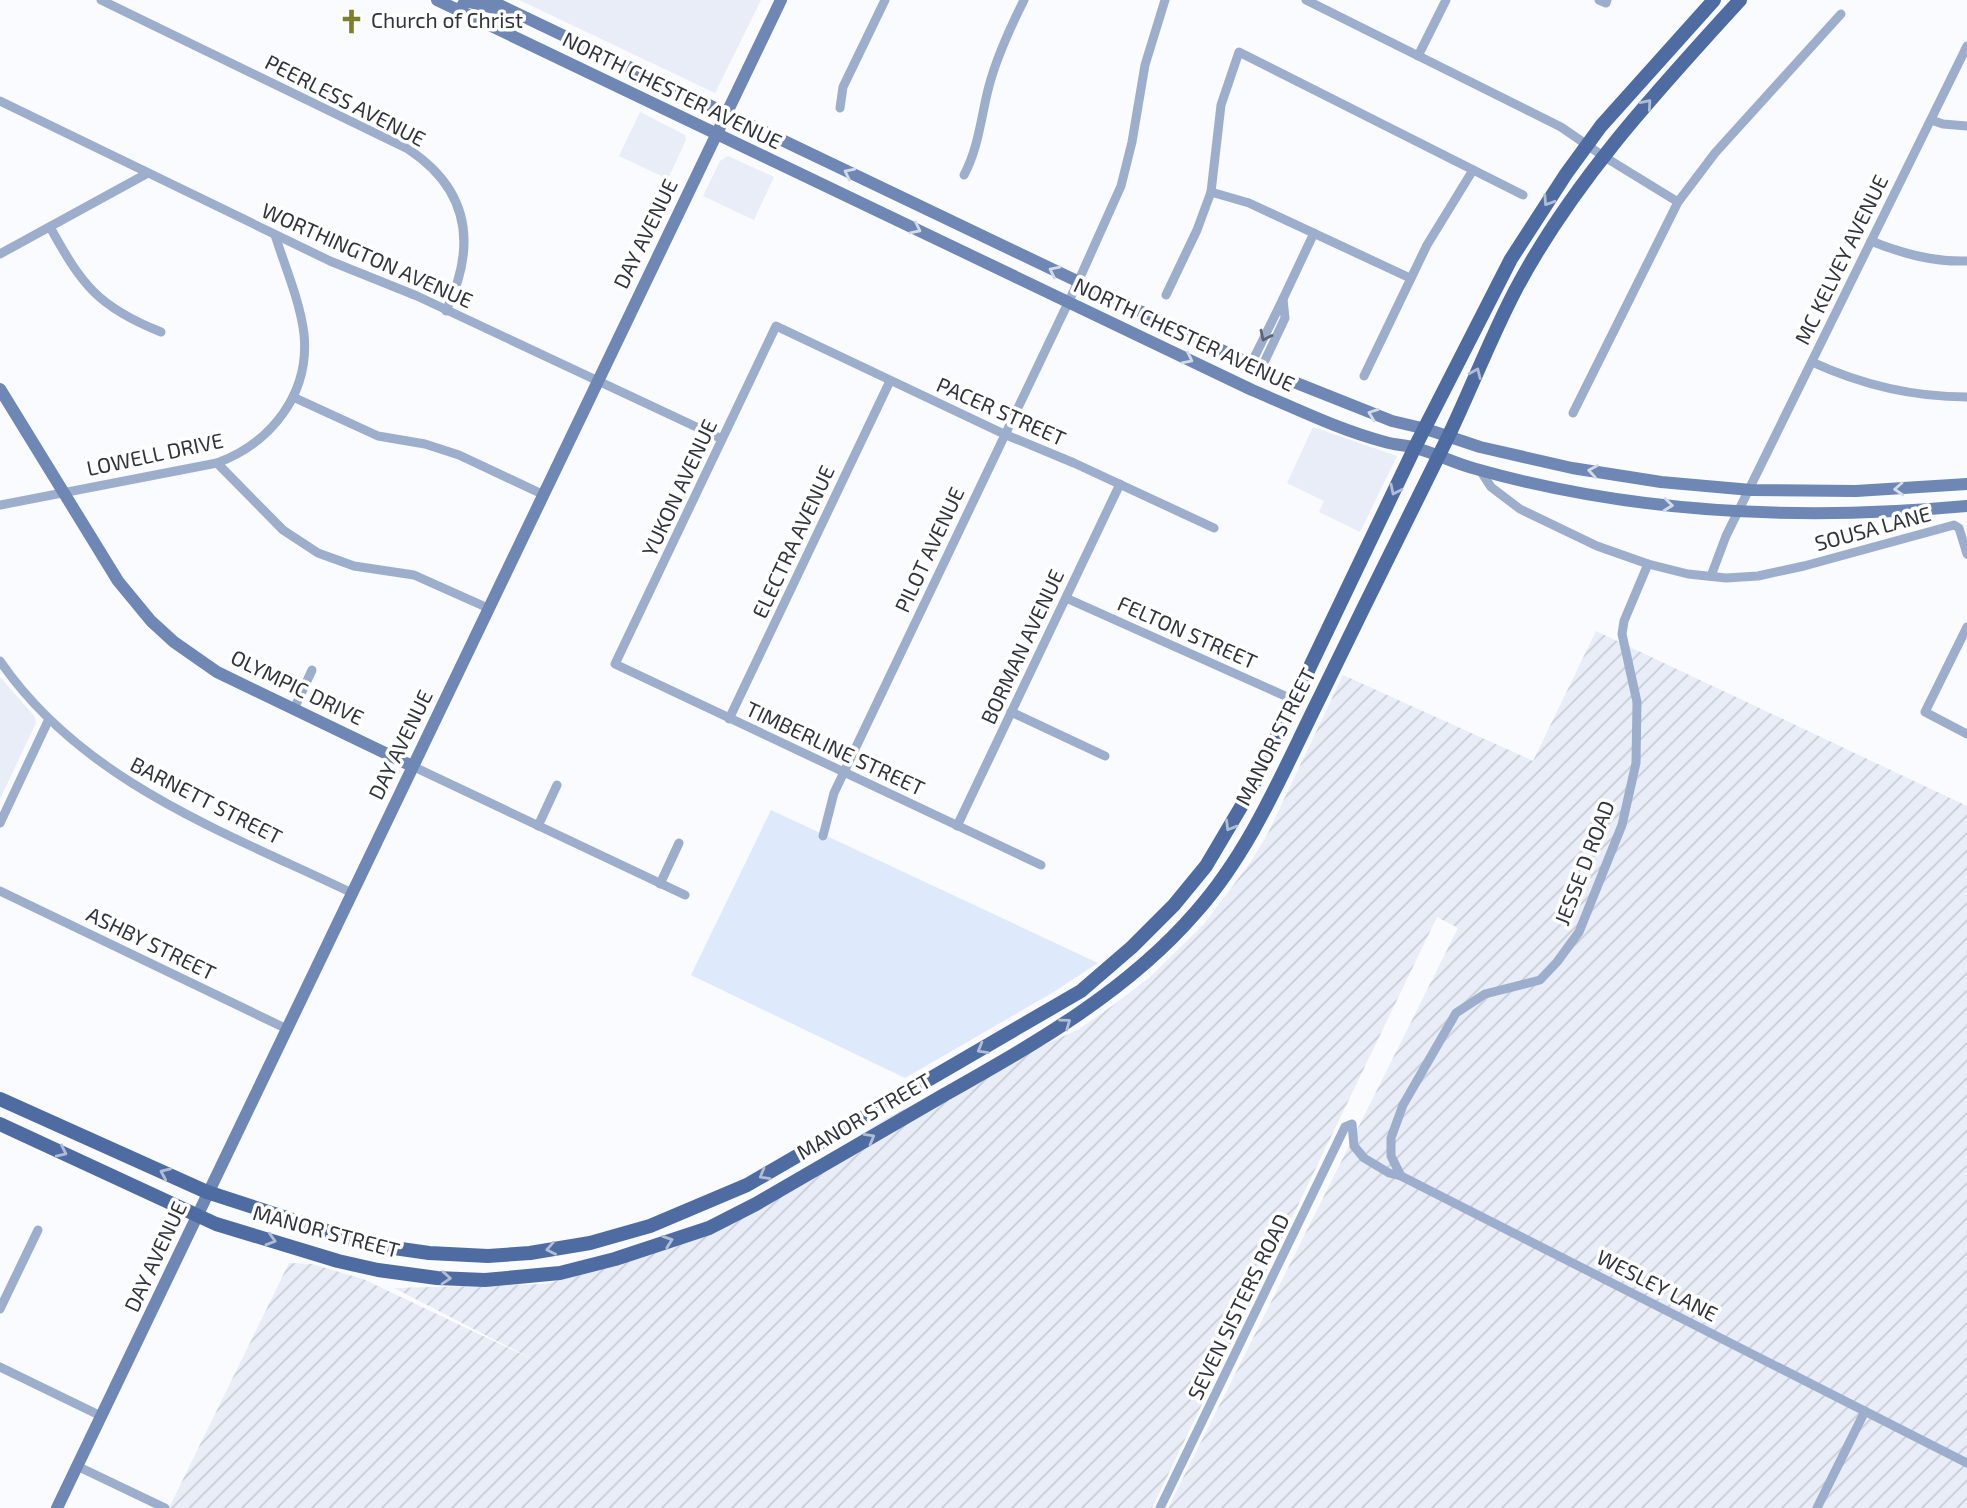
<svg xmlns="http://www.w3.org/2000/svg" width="1967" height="1508" font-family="'Exo 2',sans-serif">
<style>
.built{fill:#e8edf7}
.industrial{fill:url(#industrial-furrows)}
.green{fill:#dfe9fc}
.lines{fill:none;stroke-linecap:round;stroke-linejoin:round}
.street{stroke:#9daecd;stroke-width:9}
.secondary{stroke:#6f87b4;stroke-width:12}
.primary{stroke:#4f6ca2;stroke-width:14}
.oneway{stroke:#b0bdd5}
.oneway2{stroke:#d4dbe8}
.oneway3{stroke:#5c6575}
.labels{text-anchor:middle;stroke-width:7;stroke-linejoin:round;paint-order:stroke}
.poi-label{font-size:21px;fill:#30343b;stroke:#fff;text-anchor:start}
.street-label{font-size:21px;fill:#30343b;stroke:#fff}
</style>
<defs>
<pattern id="industrial-furrows" width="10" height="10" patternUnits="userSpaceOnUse" patternTransform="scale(1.75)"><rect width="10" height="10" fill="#e8edf7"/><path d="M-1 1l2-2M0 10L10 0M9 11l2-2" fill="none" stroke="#c7ccd5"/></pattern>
</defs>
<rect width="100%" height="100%" fill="#f9fbff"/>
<!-- built -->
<g class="built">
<path d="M 519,0 L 761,0 L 715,93 Z"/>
<path d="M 640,112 L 685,135 L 686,140 L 668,179 L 619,156 Z"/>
<path d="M 728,156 L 774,177 L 754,220 L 703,196 L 720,161 Z"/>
<path d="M 1313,427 L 1397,456 L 1360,532 L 1319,512 L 1324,501 L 1287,483 Z"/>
<path d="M 0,677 L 35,717 L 36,723 L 0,799 Z"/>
</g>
<!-- industrial -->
<path class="industrial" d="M 1596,631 L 1967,806 L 1967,1508 L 1168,1508 L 1458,928 L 1437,917 L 1152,1508 L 169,1508 L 289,1263 L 312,1264 L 363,1279 L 536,1361 L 394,1288 L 546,1284 L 719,1229 L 888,1117 L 1079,1029 L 1112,1006 L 1150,977 L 1204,924 L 1250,863 L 1268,833 L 1343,675 L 1533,761 Z"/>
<!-- green -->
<path class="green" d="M 771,810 L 1098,963 L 1052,993 L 905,1078 L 691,975 Z"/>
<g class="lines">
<!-- street -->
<g class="street">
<path d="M 101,0 L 408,149 C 470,190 477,246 446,311"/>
<path d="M 1306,0 L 1561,127 L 1603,156 L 1678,202"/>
<path d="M 1599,0 L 1606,3 L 1607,0"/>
<path d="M 1418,56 L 1446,0"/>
<path d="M 0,101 L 330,261 L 417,296 L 722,439"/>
<path d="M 840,108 L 843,87 L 885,0"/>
<path d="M 1931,120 L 1943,124 L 1967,126"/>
<path d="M 964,175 C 979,147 981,116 989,86 C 997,56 1010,28 1024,0"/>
<path d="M 1211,192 L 1249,203 L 1410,278"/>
<path d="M 50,227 C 82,285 98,307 161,332"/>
<path d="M 1871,241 C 1903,254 1933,262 1967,261"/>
<path d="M 0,254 L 148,173"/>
<path d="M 1166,295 L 1197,230 L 1211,192 L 1221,105 L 1239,52 L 1523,195"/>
<path d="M 1283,299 L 1314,233"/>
<path d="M 1812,362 C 1862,385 1912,397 1967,397"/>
<path d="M 1251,364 L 1283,299 L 1285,318 L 1261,369"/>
<path d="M 1364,376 L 1427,245 L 1473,170"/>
<path d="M 293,397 L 378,436 L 425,444 L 459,455 L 542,494"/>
<path d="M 1573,413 L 1678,202 L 1715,153 L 1841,14"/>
<path d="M 217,463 L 283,530 L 318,553 L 354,566 L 414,575 L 488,608"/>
<path d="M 1480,470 L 1491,487 L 1520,509 L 1597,546 L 1648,564 L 1688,574 L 1726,578 L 1758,576 L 1804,566 L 1954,525 L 1959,528 L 1967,554"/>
<path d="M 0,505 L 217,463 C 271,443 310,394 304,334 C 300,301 285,267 275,235"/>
<path d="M 1711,576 L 1726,536 L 1967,46"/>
<path d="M 1066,598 L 1294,700"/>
<path d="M 1967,627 L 1925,712 L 1967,734"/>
<path d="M 0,661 C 83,782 225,832 352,893"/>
<path d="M 294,709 L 312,670"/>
<path d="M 1011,712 L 1105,756"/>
<path d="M 729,719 L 890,381"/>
<path d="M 412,766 L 685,895"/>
<path d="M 0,823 L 49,719"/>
<path d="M 538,826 L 557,785"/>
<path d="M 957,826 L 1120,484"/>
<path d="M 823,836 L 834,793 L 1078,282 L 1121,186 L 1132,142 L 1145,65 L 1165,0"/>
<path d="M 1041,865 L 615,664 L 776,326 L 1004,434 L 1074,463 L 1214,528"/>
<path d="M 660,884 L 679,843"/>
<path d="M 0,891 L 287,1029"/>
<path d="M 1401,1176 L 1391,1156 L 1391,1138 L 1403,1105 L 1456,1013 L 1485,994 L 1540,980 L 1557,962 L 1579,932 L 1622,825 L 1636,763 L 1637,702 L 1622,634 L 1624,621 L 1648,564"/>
<path d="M 0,1309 L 38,1230"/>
<path d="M 0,1367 L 101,1416"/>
<path d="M 77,1466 L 165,1508"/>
<path d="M 1160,1508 L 1345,1127 L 1352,1124 L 1354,1146 L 1364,1158 L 1389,1173 L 1401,1176 L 1967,1463"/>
<path d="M 1817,1508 L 1865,1411"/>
</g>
<!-- secondary -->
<g class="secondary">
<path d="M 437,0 L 1252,390 C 1295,408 1339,430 1385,442 C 1395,445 1406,445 1416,448 C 1437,454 1456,464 1476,469 C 1635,514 1804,521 1967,506"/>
<path d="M 489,0 L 1261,369 L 1392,421 L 1426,429 L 1480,447 L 1572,468 L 1661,482 L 1751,490 L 1856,491 L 1967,484"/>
<path d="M 459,11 L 464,3 L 469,2 L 498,9"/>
<path d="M 0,389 L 118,581 L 151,621 L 174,642 L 217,672 L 412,766"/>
<path d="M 57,1508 L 781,0"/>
</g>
<!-- primary -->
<g class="primary">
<path d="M 0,1099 L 207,1192 L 348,1238 L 373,1245 L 429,1253 L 488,1256 L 530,1253 L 590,1243 L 650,1226 L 747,1185 L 1081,991 L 1132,947 L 1174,905 L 1206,866 L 1251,790 L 1415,447 L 1511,259 L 1566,174 L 1601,126 L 1714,0"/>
<path d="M 0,1124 L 216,1224 L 338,1261 L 378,1270 L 437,1278 L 485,1280 L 560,1273 L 615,1259 L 709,1228 L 756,1204 C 819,1168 881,1131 944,1095 C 1034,1044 1127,992 1196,912 C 1251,850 1283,771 1320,697 C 1362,610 1405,524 1448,437 C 1471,389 1490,339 1515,291 C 1573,181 1657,91 1740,0"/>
</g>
</g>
<!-- one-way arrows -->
<defs><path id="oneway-chevron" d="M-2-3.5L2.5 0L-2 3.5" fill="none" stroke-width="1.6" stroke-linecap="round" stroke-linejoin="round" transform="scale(1.75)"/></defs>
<g class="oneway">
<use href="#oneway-chevron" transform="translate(1647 104) rotate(-49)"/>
<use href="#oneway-chevron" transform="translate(1548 201) rotate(123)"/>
<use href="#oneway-chevron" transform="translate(1476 373) rotate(-66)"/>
<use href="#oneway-chevron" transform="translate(1395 490) rotate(116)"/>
<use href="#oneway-chevron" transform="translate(1230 826) rotate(121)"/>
<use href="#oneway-chevron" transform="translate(1066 1023) rotate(-36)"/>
<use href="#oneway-chevron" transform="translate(982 1049) rotate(150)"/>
<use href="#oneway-chevron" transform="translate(870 1138) rotate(-30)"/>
<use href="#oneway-chevron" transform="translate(62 1152) rotate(25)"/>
<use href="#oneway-chevron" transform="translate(165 1173) rotate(-156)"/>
<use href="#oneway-chevron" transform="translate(764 1175) rotate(150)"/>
<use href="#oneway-chevron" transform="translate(271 1240) rotate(17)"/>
<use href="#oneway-chevron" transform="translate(668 1241) rotate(-19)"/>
<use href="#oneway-chevron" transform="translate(551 1249) rotate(169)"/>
<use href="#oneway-chevron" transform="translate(446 1278) rotate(4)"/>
</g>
<g class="oneway2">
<use href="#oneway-chevron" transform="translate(849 173) rotate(-154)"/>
<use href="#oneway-chevron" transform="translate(916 229) rotate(26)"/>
<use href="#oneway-chevron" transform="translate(1054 271) rotate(-154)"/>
<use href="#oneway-chevron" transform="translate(1188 359) rotate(26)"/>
<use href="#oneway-chevron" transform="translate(1373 414) rotate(-160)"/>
<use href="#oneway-chevron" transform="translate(1593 471) rotate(-171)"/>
<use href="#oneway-chevron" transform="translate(1899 489) rotate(177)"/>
<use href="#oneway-chevron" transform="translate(1668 505) rotate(6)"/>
</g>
<use class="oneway3" href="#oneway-chevron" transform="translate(1265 336) rotate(116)"/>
<!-- icons -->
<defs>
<symbol id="church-bare" viewBox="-9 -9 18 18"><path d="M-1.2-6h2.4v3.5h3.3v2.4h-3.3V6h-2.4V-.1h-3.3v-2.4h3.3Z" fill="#7b802a" stroke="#fff" stroke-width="2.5" paint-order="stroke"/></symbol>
</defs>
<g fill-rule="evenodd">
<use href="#church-bare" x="334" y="4" width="35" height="35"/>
</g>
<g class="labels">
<!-- poi labels -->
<g class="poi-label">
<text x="371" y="28">Church of Christ</text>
</g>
<!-- street labels -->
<g class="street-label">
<text transform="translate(672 91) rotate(26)" y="7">NORTH CHESTER AVENUE</text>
<text transform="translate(345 101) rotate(27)" y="7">PEERLESS AVENUE</text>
<text transform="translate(646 234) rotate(-64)" y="7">DAY AVENUE</text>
<text transform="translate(367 256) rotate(24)" y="7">WORTHINGTON AVENUE</text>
<text transform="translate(1842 260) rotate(-64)" y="7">MC KELVEY AVENUE</text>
<text transform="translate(1184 335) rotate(25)" y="7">NORTH CHESTER AVENUE</text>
<text transform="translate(1001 412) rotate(24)" y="7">PACER STREET</text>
<text transform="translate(155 455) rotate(-12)" y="7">LOWELL DRIVE</text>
<text transform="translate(680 488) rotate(-65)" y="7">YUKON AVENUE</text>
<text transform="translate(1873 529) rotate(-15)" y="7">SOUSA LANE</text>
<text transform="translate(794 542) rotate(-65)" y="7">ELECTRA AVENUE</text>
<text transform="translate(930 550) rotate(-65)" y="7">PILOT AVENUE</text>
<text transform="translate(1187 633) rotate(24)" y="7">FELTON STREET</text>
<text transform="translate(1023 647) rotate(-65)" y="7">BORMAN AVENUE</text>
<text transform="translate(297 688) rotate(26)" y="7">OLYMPIC DRIVE</text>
<text transform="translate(1276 737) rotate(-63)" y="7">MANOR STREET</text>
<text transform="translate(401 745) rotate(-64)" y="7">DAY AVENUE</text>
<text transform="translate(835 749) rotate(25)" y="7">TIMBERLINE STREET</text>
<text transform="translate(206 801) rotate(27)" y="7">BARNETT STREET</text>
<text transform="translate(1585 863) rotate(-69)" y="7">JESSE D ROAD</text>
<text transform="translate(151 944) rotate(26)" y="7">ASHBY STREET</text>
<text transform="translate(864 1117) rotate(-30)" y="7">MANOR STREET</text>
<text transform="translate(326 1232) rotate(15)" y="7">MANOR STREET</text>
<text transform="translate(156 1257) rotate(-65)" y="7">DAY AVENUE</text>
<text transform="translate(1657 1286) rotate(27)" y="7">WESLEY LANE</text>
<text transform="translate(1239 1307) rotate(-64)" y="7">SEVEN SISTERS ROAD</text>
</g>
</g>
</svg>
